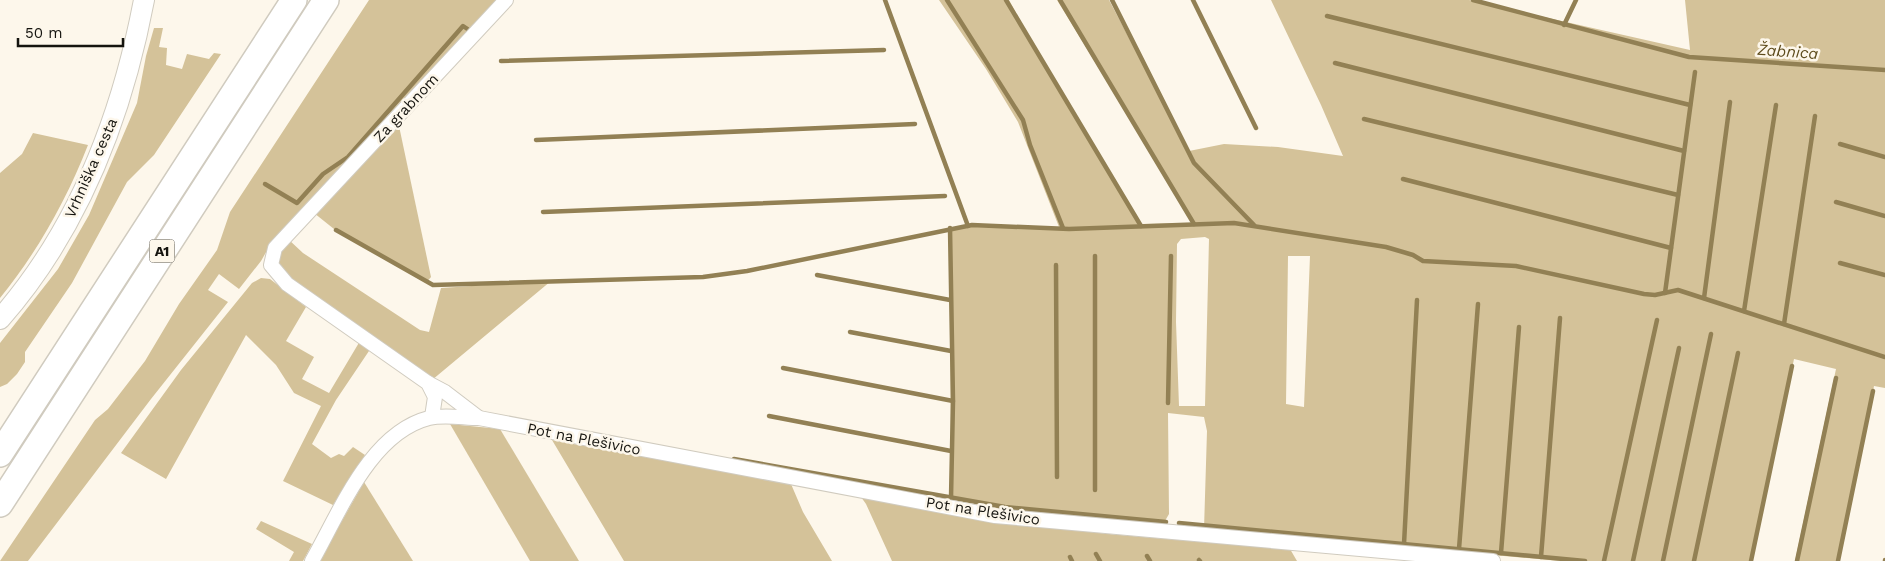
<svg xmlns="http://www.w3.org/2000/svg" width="1885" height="561" font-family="'Work Sans',sans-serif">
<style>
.green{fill:#d4c299;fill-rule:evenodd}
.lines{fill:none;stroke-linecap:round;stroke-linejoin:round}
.stream{stroke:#928054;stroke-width:4.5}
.street-casing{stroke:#d0cbbf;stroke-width:16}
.secondary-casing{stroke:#d0cbbf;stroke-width:22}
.highway-casing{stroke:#d0cbbf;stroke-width:28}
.street{stroke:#fff;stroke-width:14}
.secondary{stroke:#fff;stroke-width:20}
.highway{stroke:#fff;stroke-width:25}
.labels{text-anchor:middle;stroke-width:5;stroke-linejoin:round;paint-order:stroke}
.shield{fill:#fdf7eb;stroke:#5b5851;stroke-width:1}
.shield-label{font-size:14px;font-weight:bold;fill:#15140f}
.street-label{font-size:15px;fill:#15140f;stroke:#fdf7eb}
.water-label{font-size:16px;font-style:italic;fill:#5e4c1d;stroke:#fdf7eb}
</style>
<rect width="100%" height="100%" fill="#fdf7eb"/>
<!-- green -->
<g class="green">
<path d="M 369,0 L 499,0 L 269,247 L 261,261 L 239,289 L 219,274 L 208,290 L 228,302 L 151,399 L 28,561 L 0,561 L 95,420 L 108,409 L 145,361 L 179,304 L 217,250 L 230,212 Z"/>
<path d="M 939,0 L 1009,0 L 1059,91 L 1140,224 L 1194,223 L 1057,0 L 1109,0 L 1189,151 L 1224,144 L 1278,147 L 1343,156 L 1321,105 L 1271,0 L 1469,0 L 1690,50 L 1685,0 L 1885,0 L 1885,388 L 1874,386 L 1839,561 L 1795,561 L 1836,369 L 1794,359 L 1752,561 L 1560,561 L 1204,529 L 1207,431 L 1204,417 L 1168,413 L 1169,514 L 1162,526 L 1016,512 L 951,498 L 950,228 L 968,226 L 1059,227 L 1018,122 L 986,69 ZM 1205,237 L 1209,239 L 1205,406 L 1179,406 L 1176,322 L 1177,244 L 1181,239 ZM 1288,256 L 1310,256 L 1304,407 L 1286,404 Z"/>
<path d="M 154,28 L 163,28 L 159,47 L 167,48 L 166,65 L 182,69 L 187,54 L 209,59 L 214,53 L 221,54 L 154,155 L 127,182 L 72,283 L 25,352 L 25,362 L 17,374 L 7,384 L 0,387 L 0,343 L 58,269 L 89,215 L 137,103 L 146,56 Z"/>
<path d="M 399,126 L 431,277 L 426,283 L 339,233 L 314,213 Z"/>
<path d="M 33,133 L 88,145 C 66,201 38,251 0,298 L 0,173 L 22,154 Z"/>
<path d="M 288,239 L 303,253 L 420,330 L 429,332 L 441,288 L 551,281 L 432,380 C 404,361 290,292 280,267 C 276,257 282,247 288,239 Z"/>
<path d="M 261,278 L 270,279 L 306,307 L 286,341 L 314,357 L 302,379 L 329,393 L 360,341 L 371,348 L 336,400 L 312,444 L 331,458 L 339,454 L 344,456 L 353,447 L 365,455 L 333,505 L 283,481 L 321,406 L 294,393 L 276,365 L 246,335 L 166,479 L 121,453 L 181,370 L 252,283 Z"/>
<path d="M 450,424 L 500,429 L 579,561 L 530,561 Z"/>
<path d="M 552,440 L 791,484 L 803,512 L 832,561 L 624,561 Z"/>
<path d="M 364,482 L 413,561 L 319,561 Z"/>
<path d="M 861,497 C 1002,529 1146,537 1290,549 L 1297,561 L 892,561 L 866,504 Z"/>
<path d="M 261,521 L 312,544 L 303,561 L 289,561 L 294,552 L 256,529 Z"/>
</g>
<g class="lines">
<!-- stream -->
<g class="stream">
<path d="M 885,0 L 968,226"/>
<path d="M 947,0 L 1023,120 L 1030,145 L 1063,228"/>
<path d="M 1006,0 L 1141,226"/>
<path d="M 1060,0 L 1194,224"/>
<path d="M 1112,0 L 1194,163 L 1254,225"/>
<path d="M 1193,0 L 1256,128"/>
<path d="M 1473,0 L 1689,57 L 1885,70"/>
<path d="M 1327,16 L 1690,105"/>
<path d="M 1564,25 L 1576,0"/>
<path d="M 501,61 L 884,50"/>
<path d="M 1335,63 L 1684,151"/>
<path d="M 1364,119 L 1678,195"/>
<path d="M 536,140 L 915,124"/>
<path d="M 1840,144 L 1885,157"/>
<path d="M 1403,179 L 1671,248"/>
<path d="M 265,184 L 297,203 L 323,174 L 348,157 L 463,26 L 469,30"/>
<path d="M 1836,202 L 1885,216"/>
<path d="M 543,212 L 945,196"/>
<path d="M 950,228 L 953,401 L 951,498"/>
<path d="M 336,230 L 433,285 L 703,277 L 747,271 L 972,225 L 1069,229 L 1234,223 L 1386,247 L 1413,255 L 1423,261 L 1516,266 L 1644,294 L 1655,295 L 1678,290 L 1885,357"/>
<path d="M 1840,263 L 1885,275"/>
<path d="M 1056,265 L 1057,477"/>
<path d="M 817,275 L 950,300"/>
<path d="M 1665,293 L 1695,72"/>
<path d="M 1704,298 L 1730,102"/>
<path d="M 1744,311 L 1776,105"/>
<path d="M 1784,324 L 1815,116"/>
<path d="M 850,332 L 951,351"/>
<path d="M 783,368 L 953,401"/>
<path d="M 1168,403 L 1171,256"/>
<path d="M 769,416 L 951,451"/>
<path d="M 734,459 L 1005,507 L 1166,522"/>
<path d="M 1095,490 L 1095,256"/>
<path d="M 1179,523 L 1585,561"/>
<path d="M 1404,544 L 1417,300"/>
<path d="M 1459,549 L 1478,304"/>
<path d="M 1501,553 L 1519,327"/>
<path d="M 1096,554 L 1100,561"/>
<path d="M 1147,556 L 1150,561"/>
<path d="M 1070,557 L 1072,561"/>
<path d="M 1541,557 L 1560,318"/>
<path d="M 1199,560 L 1200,561"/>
<path d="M 1604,561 L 1657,320"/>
<path d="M 1633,561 L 1679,348"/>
<path d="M 1663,561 L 1711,334"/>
<path d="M 1694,561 L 1738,353"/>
<path d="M 1751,561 L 1792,366"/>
<path d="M 1797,561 L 1836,378"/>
<path d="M 1838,561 L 1873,391"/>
<path d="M 1885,561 L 1885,560"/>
</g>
<defs>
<g id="street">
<path d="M 428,383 L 445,392 L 479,418"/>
<path d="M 432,417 L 435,397 L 428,383 L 287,284 L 271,265 L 275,248 L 506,0"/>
<path d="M 312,561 C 340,512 370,433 429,418 C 444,414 464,418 479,418 L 995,516 L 1493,561"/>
</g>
<path id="secondary" d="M 0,319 C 79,229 122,116 144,0"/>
<g id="highway">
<path d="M 0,454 L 294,0"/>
<path d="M 0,504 L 326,0"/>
</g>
</defs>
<!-- street casing -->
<use href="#street" class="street-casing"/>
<!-- secondary casing -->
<use href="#secondary" class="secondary-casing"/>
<!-- highway casing -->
<use href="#highway" class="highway-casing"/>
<!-- street -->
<use href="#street" class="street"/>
<!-- secondary -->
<use href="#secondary" class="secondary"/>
<!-- highway -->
<use href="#highway" class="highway"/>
</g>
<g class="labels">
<!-- shield labels -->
<rect class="shield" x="149.5" y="239.5" width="25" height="23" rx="4"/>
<g class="shield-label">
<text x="162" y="256">A1</text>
</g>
<!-- street labels -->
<g class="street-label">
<text transform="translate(406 108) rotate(-47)" y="5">Za grabnom</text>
<text transform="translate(91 168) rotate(-66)" y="5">Vrhniška cesta</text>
<text transform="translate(584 439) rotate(11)" y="5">Pot na Plešivico</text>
<text transform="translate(983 511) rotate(9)" y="5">Pot na Plešivico</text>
</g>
<!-- water labels -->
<g class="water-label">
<text transform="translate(1788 51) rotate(4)" y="6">Žabnica</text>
</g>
</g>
<!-- scale -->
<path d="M18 38v8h105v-8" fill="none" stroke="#15140f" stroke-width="2.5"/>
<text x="25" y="38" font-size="15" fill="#15140f" stroke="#fdf7eb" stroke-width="4" paint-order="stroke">50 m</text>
</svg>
